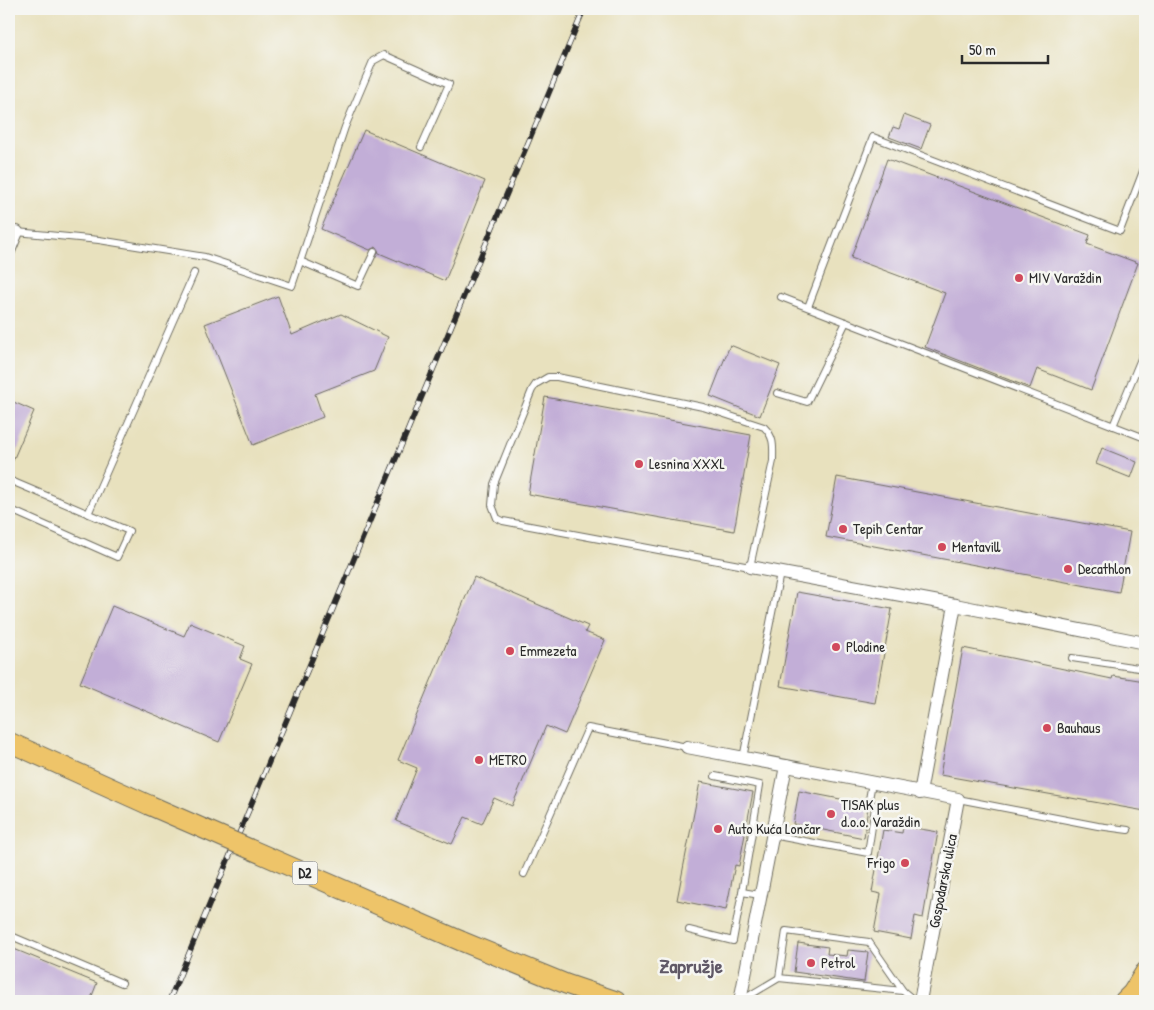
<svg xmlns="http://www.w3.org/2000/svg" width="1154" height="1010" font-family="'Patrick Hand',sans-serif">
<style>
.building{fill:#c2aed7}
.lines{fill:none;stroke-linecap:round;stroke-linejoin:round}
.service-casing{stroke:#6d6b5e;stroke-width:8}
.minor-casing{stroke:#6d6b5e;stroke-width:14}
.secondary-casing{stroke:#6d6b5e;stroke-width:19}
.primary-casing{stroke:#6d6b5e;stroke-width:21}
.service{stroke:#fff;stroke-width:6}
.minor{stroke:#fff;stroke-width:12}
.secondary{stroke:#f8e7c3;stroke-width:18}
.primary{stroke:#eec469;stroke-width:19}
.rail-casing{stroke:#2b2b2b;stroke-width:5.5}
.rail{stroke:#f6f6f2;stroke-width:4;stroke-dasharray:11;stroke-linecap:butt}
.primary-bridge-casing{stroke:#6d6b5e;stroke-width:21;stroke-linecap:butt}
.primary-bridge{stroke:#eec469;stroke-width:19}
.poi-dot{fill:#d1495b;stroke:#f6f6f2;stroke-width:2}
.labels{text-anchor:middle;stroke-width:5;stroke-linejoin:round;paint-order:stroke}
.shield{fill:#f6f6f2;stroke:#686867;stroke-width:1}
.shield-label{font-size:14px;font-weight:bold;fill:#2b2b2b}
.poi-label{font-size:15px;fill:#2b2b2b;stroke:#f6f6f2;text-anchor:start}
.street-label{font-size:15px;fill:#2b2b2b;stroke:#f6f6f2}
.district-label{font-size:20px;font-weight:bold;fill:#605967;stroke:#f6f6f2}
</style>
<rect width="100%" height="100%" fill="#f6f6f2"/>
<filter id="ink" filterUnits="userSpaceOnUse"><feTurbulence type="fractalNoise" baseFrequency=".02" numOctaves="2"/><feDisplacementMap in="SourceGraphic" scale="10" xChannelSelector="R" yChannelSelector="G"/><feConvolveMatrix kernelMatrix="1 2 1 2 8 2 1 2 1" color-interpolation-filters="sRGB"/></filter>
<filter id="wash" filterUnits="userSpaceOnUse"><feTurbulence type="fractalNoise" baseFrequency=".0096" numOctaves="4" result="noise"/><feDisplacementMap in="SourceGraphic" scale="20" xChannelSelector="R" yChannelSelector="G"/><feGaussianBlur stdDeviation="1.12" result="paint"/><feColorMatrix in="noise" values="0 0 0 0 0 0 0 0 0 0 0 0 0 0 0 0 0 1.4 0 .05"/><feComposite in="paint" operator="in"/></filter>
<g filter="url(#wash)">
<rect width="100%" height="100%" fill="#e8e1be"/>
<g id="blocks">
<!-- building -->
<g class="building">
<path d="M 904,115 L 930,125 L 921,149 L 889,137 L 893,127 L 899,129 Z"/>
<path d="M 364,130 L 485,181 L 445,281 L 379,253 L 378,250 L 376,247 L 370,250 L 321,229 Z"/>
<path d="M 887,159 L 1090,235 L 1087,244 L 1138,263 L 1091,390 L 1037,369 L 1030,388 L 925,347 L 945,293 L 851,258 Z"/>
<path d="M 278,296 L 292,335 L 341,314 L 388,337 L 374,371 L 315,394 L 323,417 L 253,445 L 205,324 Z"/>
<path d="M 730,345 L 780,365 L 760,416 L 710,396 Z"/>
<path d="M 545,397 L 751,435 L 734,531 L 528,494 Z"/>
<path d="M 9,400 L 34,411 L 9,470 Z"/>
<path d="M 1102,448 L 1137,462 L 1131,478 L 1096,464 Z"/>
<path d="M 837,477 L 1130,532 L 1119,592 L 826,537 Z"/>
<path d="M 474,577 L 588,626 L 585,632 L 605,640 L 565,734 L 546,726 L 512,806 L 494,798 L 482,824 L 465,817 L 452,844 L 396,821 L 417,768 L 398,760 Z"/>
<path d="M 797,592 L 892,609 L 875,703 L 780,686 Z"/>
<path d="M 112,606 L 184,636 L 190,623 L 245,646 L 240,659 L 252,664 L 219,742 L 80,683 Z"/>
<path d="M 963,648 L 1112,679 L 1113,676 L 1145,681 L 1145,811 L 940,775 Z"/>
<path d="M 700,782 L 753,792 L 739,866 L 735,865 L 726,910 L 677,900 Z"/>
<path d="M 799,791 L 866,804 L 868,806 L 864,838 L 793,824 Z"/>
<path d="M 903,826 L 938,832 L 923,918 L 915,916 L 911,939 L 874,932 L 881,894 L 872,892 L 883,830 L 902,833 Z"/>
<path d="M 798,943 L 828,947 L 827,954 L 847,956 L 848,950 L 868,952 L 864,982 L 794,972 Z"/>
<path d="M 9,947 L 97,983 L 90,1001 L 9,1001 Z"/>
</g>
</g>
</g>
<g filter="url(#ink)">
<use href="#blocks" fill-opacity="0" stroke="#6d6b5e" stroke-width="1"/>
<g class="lines">
<defs>
<g id="service">
<path d="M 17,232 L 99,240 L 205,257 L 292,286 L 345,127 L 373,61 L 384,55 L 449,84 L 421,147"/>
<path d="M 300,261 L 358,286 L 374,252"/>
<path d="M 781,297 L 1145,438"/>
<path d="M 808,307 L 873,137 L 1120,231 L 1145,166"/>
<path d="M 548,377 L 557,377 L 703,407 L 764,427 C 775,438 773,447 773,461 L 750,567 L 503,521 L 497,518 L 492,505 L 494,484 L 532,390 L 536,384 Z"/>
<path d="M 777,393 L 807,402 L 846,322"/>
<path d="M 1113,426 L 1145,349"/>
<path d="M 9,480 L 129,531 L 117,557 L 9,509"/>
<path d="M 88,514 L 194,273"/>
<path d="M 1072,658 L 1145,669"/>
<path d="M 743,758 L 780,573"/>
<path d="M 715,776 L 760,785 L 742,892"/>
<path d="M 958,799 L 1098,826 L 1128,830"/>
<path d="M 772,835 L 868,853 L 875,807 L 869,799 L 872,783"/>
<path d="M 524,874 L 588,728 L 687,747"/>
<path d="M 689,930 L 733,941 L 742,892 L 760,895"/>
<path d="M 9,935 L 122,983"/>
<path d="M 779,978 L 786,931 L 869,942 L 903,991"/>
<path d="M 742,1000 L 779,978 L 903,991 L 915,1001"/>
</g>
<g id="minor">
<path d="M 9,251 L 17,232"/>
<path d="M 750,567 L 955,605"/>
<path d="M 687,747 L 958,799 L 920,1001"/>
<path d="M 920,793 L 955,605 L 1145,643"/>
<path d="M 740,1001 L 786,766"/>
</g>
<path id="secondary" d="M 1141,1001 L 1145,993"/>
<g id="primary">
<path d="M 9,742 L 149,805"/>
<path d="M 461,941 L 566,984 L 616,1001"/>
<path d="M 1124,1001 L 1132,993 L 1145,972"/>
</g>
</defs>
<!-- service casing -->
<use href="#service" class="service-casing"/>
<!-- minor casing -->
<use href="#minor" class="minor-casing"/>
<!-- secondary casing -->
<use href="#secondary" class="secondary-casing"/>
<!-- primary casing -->
<use href="#primary" class="primary-casing"/>
<!-- service -->
<use href="#service" class="service"/>
<!-- minor -->
<use href="#minor" class="minor"/>
<!-- secondary -->
<use href="#secondary" class="secondary"/>
<!-- primary -->
<use href="#primary" class="primary"/>
<defs>
<path id="rail" d="M 169,1001 L 584,9"/>
</defs>
<!-- rail casing -->
<use href="#rail" class="rail-casing"/>
<!-- rail -->
<use href="#rail" class="rail"/>
<defs>
<path id="primary-bridge" d="M 149,805 L 461,941"/>
</defs>
<!-- primary-bridge casing -->
<use href="#primary-bridge" class="primary-bridge-casing"/>
<!-- primary-bridge -->
<use href="#primary-bridge" class="primary-bridge"/>
</g>
</g>
<!-- markers -->
<g class="poi-dot">
<circle cx="1019" cy="278" r="5"/>
<circle cx="639" cy="464" r="5"/>
<circle cx="843" cy="529" r="5"/>
<circle cx="942" cy="547" r="5"/>
<circle cx="1068" cy="569" r="5"/>
<circle cx="836" cy="647" r="5"/>
<circle cx="510" cy="651" r="5"/>
<circle cx="1047" cy="728" r="5"/>
<circle cx="479" cy="760" r="5"/>
<circle cx="831" cy="814" r="5"/>
<circle cx="718" cy="829" r="5"/>
<circle cx="905" cy="863" r="5"/>
<circle cx="811" cy="963" r="5"/>
</g>
<g class="labels">
<!-- shield labels -->
<rect class="shield" x="292.5" y="861.5" width="25" height="23" rx="4"/>
<g class="shield-label">
<text x="305" y="878">D2</text>
</g>
<!-- poi labels -->
<g class="poi-label">
<text x="1029" y="283">MIV Varaždin</text>
<text x="649" y="469">Lesnina XXXL</text>
<text x="853" y="534">Tepih Centar</text>
<text x="952" y="552">Mentavill</text>
<text x="1078" y="574">Decathlon</text>
<text x="846" y="652">Plodine</text>
<text x="520" y="656">Emmezeta</text>
<text x="1057" y="733">Bauhaus</text>
<text x="489" y="765">METRO</text>
<text x="841" y="810">TISAK plus<tspan x="841" dy="17">d.o.o. Varaždin</tspan></text>
<text x="728" y="834">Auto Kuća Lončar</text>
<text x="895" y="868" text-anchor="end">Frigo</text>
<text x="821" y="968">Petrol</text>
</g>
<!-- street labels -->
<g class="street-label">
<text transform="translate(943 881) rotate(-79)" y="5">Gospodarska ulica</text>
</g>
<!-- district labels -->
<g class="district-label">
<text x="691" y="973">Zapružje</text>
</g>
</g>
<!-- margin -->
<rect width="1154" height="1010" fill="none" stroke="#f6f6f2" stroke-width="30"/>
<!-- scale -->
<path d="M962 55v8h86v-8" fill="none" stroke="#2b2b2b" stroke-width="2.5"/>
<text x="969" y="55" font-size="15" fill="#2b2b2b" stroke="#f6f6f2" stroke-width="4" paint-order="stroke">50 m</text>
</svg>
